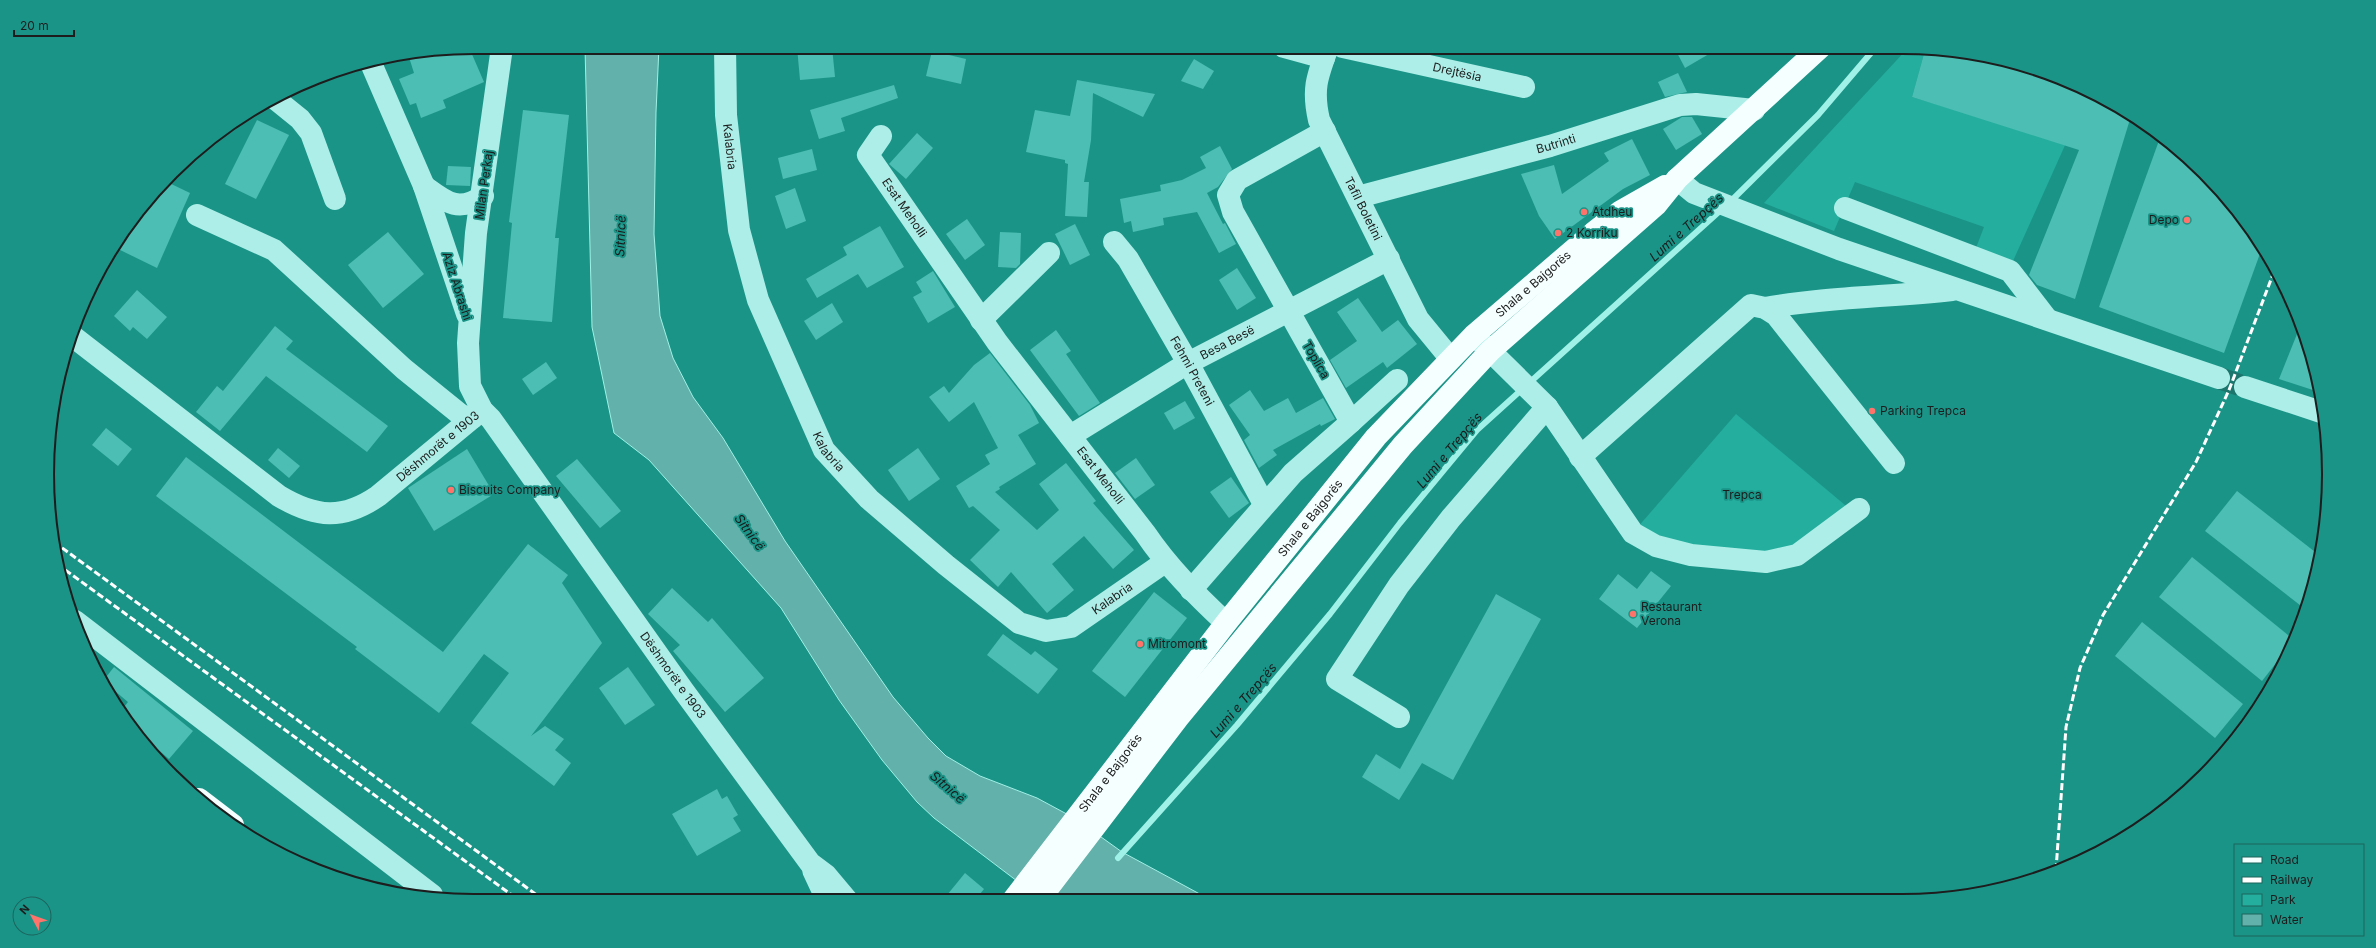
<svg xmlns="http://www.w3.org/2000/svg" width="2376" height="948" font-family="Inter,sans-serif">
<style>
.green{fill:#24ae9e}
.water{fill:#62b1aa;stroke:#a0f1e7}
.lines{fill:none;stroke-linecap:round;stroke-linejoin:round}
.stream{stroke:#a0f1e7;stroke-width:6}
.building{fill:#4cbeb3}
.minor-tunnel{stroke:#1c766d;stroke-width:22;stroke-dasharray:22 11;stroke-linecap:butt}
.minor{stroke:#adefe8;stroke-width:22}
.major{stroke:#f5ffff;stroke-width:22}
.rail{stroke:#fff;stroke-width:3;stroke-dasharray:7 3;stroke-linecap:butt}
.poi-dot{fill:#ff736b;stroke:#1b9488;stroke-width:1.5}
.labels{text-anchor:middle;stroke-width:3.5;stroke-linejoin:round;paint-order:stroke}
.street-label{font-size:12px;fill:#1d1d1d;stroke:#1b9488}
.poi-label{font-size:12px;fill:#1d1d1d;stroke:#1b9488;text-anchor:start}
.park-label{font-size:12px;fill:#1b1d1c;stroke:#1b9488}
.water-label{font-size:13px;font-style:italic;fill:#191c1c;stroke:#1b9488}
.rim{fill:none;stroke:#1d1d1d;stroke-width:2}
</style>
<rect width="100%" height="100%" fill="#1b9488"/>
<!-- green -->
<g class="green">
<path d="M 1908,48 L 1925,50 L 1912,97 L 2066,143 L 2013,261 L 1976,248 L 1984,227 L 1855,182 L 1834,231 L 1764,203 Z"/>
<path d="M 1736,414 L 1851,510 L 1803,545 L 1770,557 L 1697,549 L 1637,528 Z"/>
</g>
<!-- water -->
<path class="water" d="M 585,47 L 659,47 L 656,112 L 654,234 L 660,316 L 673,358 L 693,397 L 723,438 L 785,541 L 893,697 L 928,738 L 946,756 L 980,776 L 1037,798 L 1076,819 L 1122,852 L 1209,899 L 1042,900 L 934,818 L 917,802 L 882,760 L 839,700 L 781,608 L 649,460 L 614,433 L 592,327 Z"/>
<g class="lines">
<!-- stream -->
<g class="stream">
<path d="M 1730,202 L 1818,115 L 1876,47"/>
<path d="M 1118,858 L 1237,725 L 1330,614 L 1400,523 L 1477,430 L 1722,209"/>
</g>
</g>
<!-- building -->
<g class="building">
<path d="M 797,47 L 832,47 L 835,77 L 800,80 Z"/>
<path d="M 1674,47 L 1721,47 L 1685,68 Z"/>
<path d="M 464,48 L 464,55 L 471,52 L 484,82 L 443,100 L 446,108 L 421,118 L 416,103 L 410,105 L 399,79 L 414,73 L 408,54 Z"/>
<path d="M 1925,50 L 2013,62 L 2091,91 L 2131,116 L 2075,299 L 2037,285 L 2029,275 L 2079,150 L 1912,97 Z"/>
<path d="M 932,51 L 966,59 L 961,84 L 926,76 Z"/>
<path d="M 1194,59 L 1214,71 L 1203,89 L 1181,81 Z"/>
<path d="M 1678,73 L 1687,92 L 1665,97 L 1658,82 Z"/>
<path d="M 1077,80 L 1155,94 L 1143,117 L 1093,93 L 1091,140 L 1084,182 L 1089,182 L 1087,217 L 1065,216 L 1068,164 L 1065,163 L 1065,160 L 1026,152 L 1035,110 L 1070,116 Z"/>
<path d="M 894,85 L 898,98 L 841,118 L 845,131 L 819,139 L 810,110 Z"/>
<path d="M 523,110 L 569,115 L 555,238 L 559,238 L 552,322 L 503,318 L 512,223 L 509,222 Z"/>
<path d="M 1682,117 L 1692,117 L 1702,134 L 1676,150 L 1663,129 Z"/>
<path d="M 257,120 L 289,135 L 256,199 L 225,184 Z"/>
<path d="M 917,133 L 933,148 L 906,179 L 889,164 Z"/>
<path d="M 2161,135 L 2223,193 L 2262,248 L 2224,353 L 2099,307 Z"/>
<path d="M 1632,139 L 1650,175 L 1623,189 L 1555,239 L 1539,216 L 1521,174 L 1554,165 L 1562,194 L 1609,161 L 1604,153 Z"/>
<path d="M 1220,146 L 1232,169 L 1218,187 L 1207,193 L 1223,224 L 1225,223 L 1236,244 L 1219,253 L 1197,212 L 1163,218 L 1164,225 L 1133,232 L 1131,221 L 1124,223 L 1120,199 L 1161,191 L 1160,185 L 1182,180 L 1206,168 L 1200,157 Z"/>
<path d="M 812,149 L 817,170 L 783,179 L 778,158 Z"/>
<path d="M 448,166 L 471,167 L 470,186 L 446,185 Z"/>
<path d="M 165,181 L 190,193 L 157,268 L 114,247 L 153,193 Z"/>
<path d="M 795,188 L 806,221 L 786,229 L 775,196 Z"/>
<path d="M 967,219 L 985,245 L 965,260 L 946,234 Z"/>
<path d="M 1075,224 L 1090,255 L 1070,265 L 1055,234 Z"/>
<path d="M 880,226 L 904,267 L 867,288 L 858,274 L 817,298 L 806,279 L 847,255 L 843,247 Z"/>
<path d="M 388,232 L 424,274 L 383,308 L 348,265 Z"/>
<path d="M 1000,232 L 1021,233 L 1020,264 L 1016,268 L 998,267 Z"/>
<path d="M 1237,268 L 1256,298 L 1237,310 L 1219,280 Z"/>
<path d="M 933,271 L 955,307 L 928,323 L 913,297 L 922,292 L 916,282 Z"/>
<path d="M 137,290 L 167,317 L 147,339 L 133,327 L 130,331 L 114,316 Z"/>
<path d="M 1358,298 L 1382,332 L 1398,320 L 1417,344 L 1387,368 L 1383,362 L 1346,388 L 1330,360 L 1357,341 L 1337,312 Z"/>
<path d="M 832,303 L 843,322 L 816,340 L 804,321 Z"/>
<path d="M 2301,324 L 2306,337 L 2319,392 L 2279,379 Z"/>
<path d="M 275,326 L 293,341 L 286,349 L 388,426 L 367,452 L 266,376 L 220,431 L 196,412 L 217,386 L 223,391 Z"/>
<path d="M 1056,330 L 1071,351 L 1066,354 L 1100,403 L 1079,416 L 1030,350 Z"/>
<path d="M 990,353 L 1030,405 L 1039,423 L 1018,435 L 1036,464 L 999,487 L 1000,489 L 995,492 L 1037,530 L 1059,510 L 1039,484 L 1066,463 L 1096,501 L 1093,503 L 1134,550 L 1113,569 L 1084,536 L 1052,564 L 1074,590 L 1047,613 L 1011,572 L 998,587 L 970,560 L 1000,530 L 973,506 L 969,508 L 956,486 L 990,464 L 985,455 L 998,448 L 974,402 L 949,422 L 929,397 L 944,386 L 949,393 L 974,365 Z"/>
<path d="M 546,362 L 557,378 L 533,395 L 522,379 Z"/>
<path d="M 1250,390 L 1264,411 L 1288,398 L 1296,413 L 1323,398 L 1335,419 L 1321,426 L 1320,424 L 1273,450 L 1277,455 L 1259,468 L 1244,440 L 1250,435 L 1229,405 Z"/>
<path d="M 1185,401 L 1195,418 L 1174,430 L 1164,413 Z"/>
<path d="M 106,428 L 132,449 L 118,466 L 92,445 Z"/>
<path d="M 278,448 L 300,466 L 289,478 L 268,460 Z"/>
<path d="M 918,448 L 940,479 L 909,501 L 888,470 Z"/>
<path d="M 467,449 L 494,494 L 434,531 L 408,488 Z"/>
<path d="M 186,457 L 443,652 L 528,544 L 568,575 L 562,583 L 602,643 L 531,736 L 545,726 L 564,739 L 555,750 L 571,763 L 554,786 L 471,723 L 509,673 L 484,654 L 439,713 L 355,649 L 357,647 L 156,496 Z"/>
<path d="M 1136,458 L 1155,485 L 1135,499 L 1115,473 Z"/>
<path d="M 577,459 L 621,511 L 600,528 L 556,476 Z"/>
<path d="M 1231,477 L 1249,503 L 1229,518 L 1210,492 Z"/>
<path d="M 2237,491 L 2319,555 L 2314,585 L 2305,609 L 2205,531 Z"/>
<path d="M 2192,557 L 2294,640 L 2262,681 L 2159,597 Z"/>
<path d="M 1651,571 L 1671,586 L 1637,628 L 1599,599 L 1618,574 L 1637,589 Z"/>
<path d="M 672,588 L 708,622 L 712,618 L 764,678 L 725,712 L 673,651 L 680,645 L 648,614 Z"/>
<path d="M 1154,592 L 1187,618 L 1125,697 L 1092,671 Z"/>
<path d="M 1496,594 L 1541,619 L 1453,780 L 1422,763 L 1399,800 L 1362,777 L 1376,754 L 1400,769 Z"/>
<path d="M 2142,622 L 2243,704 L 2215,738 L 2115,656 Z"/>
<path d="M 1003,634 L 1031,655 L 1035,651 L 1058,669 L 1038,694 L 987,655 Z"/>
<path d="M 114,667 L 193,731 L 169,759 L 134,729 L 120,712 L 128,702 L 103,681 Z"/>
<path d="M 628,667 L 655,705 L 625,725 L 599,688 Z"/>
<path d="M 717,789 L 722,799 L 727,796 L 738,815 L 733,818 L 741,831 L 697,856 L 672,814 Z"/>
<path d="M 965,873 L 984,889 L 975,900 L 943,900 Z"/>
</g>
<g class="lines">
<!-- minor-tunnel -->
<path class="minor-tunnel" d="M 2219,378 L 2245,387"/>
<!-- minor -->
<g class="minor">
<path id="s1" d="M 502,47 L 476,233 L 468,343 L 470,386 L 482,410 L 491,419 L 683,690 L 810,863 L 826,875 L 847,900"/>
<path id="s2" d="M 725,47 L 726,115 L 739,230 L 758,300 L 824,450 L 869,499 L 946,565 L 1019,623 L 1046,631 L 1071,627 L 1165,562"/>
<path d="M 1284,47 L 1324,58"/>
<path id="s3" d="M 1328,47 C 1317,77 1312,89 1319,120 L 1418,319 L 1450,358"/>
<path id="s4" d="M 1343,47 L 1524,87"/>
<path d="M 370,61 L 424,186 L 467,314"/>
<path d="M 274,98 L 300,119 L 311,133 L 335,199"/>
<path id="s5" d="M 881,136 L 868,155 L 997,342 L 1145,533 C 1168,567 1196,595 1226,623"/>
<path d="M 1677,179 L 1694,193 L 1839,249 L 2219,378"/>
<path d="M 424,186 C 446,202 458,213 483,196"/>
<path id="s6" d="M 1358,197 L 1550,146 L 1680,105 L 1696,104 L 1754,110"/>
<path d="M 1845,208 L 2010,271 L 2047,319"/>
<path d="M 197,215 L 274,250 L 404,369 L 461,415 L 472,418"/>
<path id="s7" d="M 1114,242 L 1128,259 L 1188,363 L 1264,504"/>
<path d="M 1765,308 C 1826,297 1890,297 1952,290"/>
<path d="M 981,320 L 1049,253"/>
<path id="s8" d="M 71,335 L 279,496 C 316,518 343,520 378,496 L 482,410"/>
<path d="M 1476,337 L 1547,407 L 1633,533 L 1656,546 L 1691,555 L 1766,562 L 1797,555 L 1859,509"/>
<path d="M 2245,387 L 2324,413"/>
<path d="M 1351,422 L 1397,380"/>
<path id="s9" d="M 1070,436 L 1188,363 L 1389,259"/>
<path d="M 1580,457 L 1751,305 L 1765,308 L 1776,315 L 1894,463"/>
<path d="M 1191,590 L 1293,473 L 1351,422 L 1233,212 L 1228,195 L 1237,180 L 1325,131"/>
<path d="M 75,621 L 432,895"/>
<path d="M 1399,717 L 1337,679 L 1399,585 L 1451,518 L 1547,407"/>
<path d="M 813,870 L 827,900"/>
</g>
<!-- major -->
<g class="major">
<path d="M 199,799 L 233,825"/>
<path id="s10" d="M 1013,900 L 1226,623 L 1376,437 L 1474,335 L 1593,233 L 1621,211 L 1665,186"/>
<path d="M 1039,900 L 1178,718 L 1403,445 L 1490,351 L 1656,205 L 1677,179 L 1821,47"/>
</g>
<!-- rail -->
<g class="rail">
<path d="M 54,542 L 545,901"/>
<path d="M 57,564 L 520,901"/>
<path d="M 2056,870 L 2066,727 L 2080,668 L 2103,615 L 2196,462 L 2229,390 L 2275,269"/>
</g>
</g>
<!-- markers -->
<g class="poi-dot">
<circle cx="1584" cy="212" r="4"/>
<circle cx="2187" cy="220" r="4"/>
<circle cx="1558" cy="233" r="4"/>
<circle cx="1872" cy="411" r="4"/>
<circle cx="451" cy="490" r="4"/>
<circle cx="1633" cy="614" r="4"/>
<circle cx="1140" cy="644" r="4"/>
</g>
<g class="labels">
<!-- street labels -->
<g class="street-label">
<text dy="4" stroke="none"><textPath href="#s4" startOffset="117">Drejtësia</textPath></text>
<text dy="4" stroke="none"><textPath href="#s6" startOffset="205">Butrinti</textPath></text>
<text dy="4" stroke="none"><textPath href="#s2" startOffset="100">Kalabria</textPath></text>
<text transform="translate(484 185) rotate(-82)" y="4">Milan Perkaj</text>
<text dy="4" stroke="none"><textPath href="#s5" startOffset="87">Esat Meholli</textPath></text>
<text dy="4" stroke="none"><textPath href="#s3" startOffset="174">Tafil Boletini</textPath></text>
<text dy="4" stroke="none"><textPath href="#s10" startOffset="808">Shala e Bajgorës</textPath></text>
<text transform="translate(457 286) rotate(72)" y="4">Aziz Abrashi</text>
<text dy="4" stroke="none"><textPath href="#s9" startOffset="183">Besa Besë</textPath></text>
<text transform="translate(1316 360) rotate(60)" y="4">Toplica</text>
<text dy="4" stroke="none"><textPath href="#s7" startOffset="151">Fehmi Preteni</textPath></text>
<text dy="4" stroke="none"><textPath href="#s8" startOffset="447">Dëshmorët e 1903</textPath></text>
<text dy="4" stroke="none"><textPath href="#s2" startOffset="424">Kalabria</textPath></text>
<text dy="4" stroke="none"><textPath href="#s5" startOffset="419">Esat Meholli</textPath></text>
<text dy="4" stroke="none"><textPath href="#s10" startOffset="484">Shala e Bajgorës</textPath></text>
<text dy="4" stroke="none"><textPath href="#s2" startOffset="785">Kalabria</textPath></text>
<text dy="4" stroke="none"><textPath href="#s1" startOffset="695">Dëshmorët e 1903</textPath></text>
<text dy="4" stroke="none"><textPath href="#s10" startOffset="160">Shala e Bajgorës</textPath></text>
</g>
<!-- poi labels -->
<g class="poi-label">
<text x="1592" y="216">Atdheu</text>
<text x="2179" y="224" text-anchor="end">Depo</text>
<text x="1566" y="237">2 Korriku</text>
<text x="1880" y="415">Parking Trepca</text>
<text x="459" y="494">Biscuits Company</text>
<text x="1641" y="611">Restaurant<tspan x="1641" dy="14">Verona</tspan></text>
<text x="1148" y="648">Mitromont</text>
</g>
<!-- park labels -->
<g class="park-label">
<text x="1742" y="499">Trepca</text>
</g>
<!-- water labels -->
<g class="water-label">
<text transform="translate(1686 227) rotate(-42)" y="5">Lumi e Trepçës</text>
<text transform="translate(620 236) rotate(-88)" y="5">Sitnicë</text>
<text transform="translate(1449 450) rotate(-50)" y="5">Lumi e Trepçës</text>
<text transform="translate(750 532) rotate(54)" y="5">Sitnicë</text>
<text transform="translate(1243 700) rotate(-49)" y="5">Lumi e Trepçës</text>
<text transform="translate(948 787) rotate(41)" y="5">Sitnicë</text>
</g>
</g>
<!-- crop -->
<path d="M0 0H2376V948H0ZM474 54H1902A420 420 0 0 1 2322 474V474A420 420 0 0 1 1902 894H474A420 420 0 0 1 54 474V474A420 420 0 0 1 474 54Z" fill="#1b9488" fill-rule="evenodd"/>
<path class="rim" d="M474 54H1902A420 420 0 0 1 2322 474V474A420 420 0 0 1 1902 894H474A420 420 0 0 1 54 474V474A420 420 0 0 1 474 54Z"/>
<!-- legend -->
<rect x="2234" y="844" width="130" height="92" fill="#1b9488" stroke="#1c645d"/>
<rect x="2242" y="857" width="20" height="6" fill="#f5ffff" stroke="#1c645d"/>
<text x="2270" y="864" font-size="12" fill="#1d1d1d">Road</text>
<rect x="2242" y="877" width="20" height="6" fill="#ffffff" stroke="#1c645d"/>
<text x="2270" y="884" font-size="12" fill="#1d1d1d">Railway</text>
<rect x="2242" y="894" width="20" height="12" fill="#24ae9e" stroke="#1c645d"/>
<text x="2270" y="904" font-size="12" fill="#1d1d1d">Park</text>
<rect x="2242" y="914" width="20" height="12" fill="#62b1aa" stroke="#1c645d"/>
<text x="2270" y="924" font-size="12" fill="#1d1d1d">Water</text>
<!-- north arrow -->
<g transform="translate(32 916) rotate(311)"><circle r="19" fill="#1b9488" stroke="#1c645d"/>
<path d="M0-3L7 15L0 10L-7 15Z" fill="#ff736b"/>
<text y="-6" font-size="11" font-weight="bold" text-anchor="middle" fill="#1d1d1d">N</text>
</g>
<!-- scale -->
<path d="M14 30v6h60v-6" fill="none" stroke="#1d1d1d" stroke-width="2"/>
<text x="20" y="30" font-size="12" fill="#1d1d1d" stroke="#1b9488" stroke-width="3" paint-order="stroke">20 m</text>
</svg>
